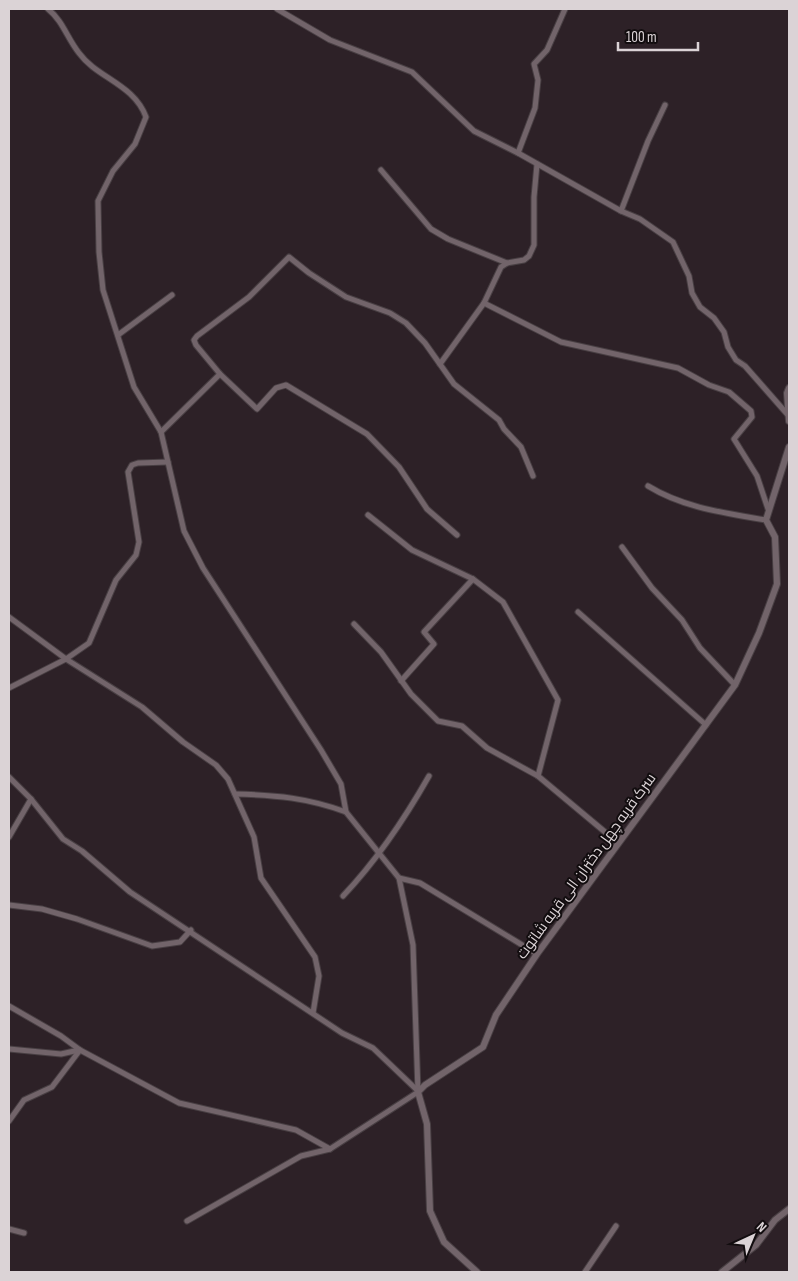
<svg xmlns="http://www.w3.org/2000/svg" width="798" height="1281" font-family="'Sofia Sans Condensed',Cairo,sans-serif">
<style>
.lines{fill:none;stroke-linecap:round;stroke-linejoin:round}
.minor-casing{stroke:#483f43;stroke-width:7}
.tertiary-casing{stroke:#483f43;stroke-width:8}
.minor{stroke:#72646a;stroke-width:5}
.tertiary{stroke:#72646a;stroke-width:6}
.labels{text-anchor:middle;stroke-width:4;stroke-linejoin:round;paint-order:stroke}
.street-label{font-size:15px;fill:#dbd3d6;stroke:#120d0f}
</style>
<rect width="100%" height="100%" fill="#2d2127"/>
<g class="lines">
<defs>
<g id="minor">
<path d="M 48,9 C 63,21 67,38 79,53 C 97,78 134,84 146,117 L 135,144 L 113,171 L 98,201 L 99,252 L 103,290 L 134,387 L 161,432 L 184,531 L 203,568 L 321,750 L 341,784 L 346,812 L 399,878 L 413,945 L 418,1092"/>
<path d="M 277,9 L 330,40 L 412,72 L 474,131 L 518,153 L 621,211 L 640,219 L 673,242 L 689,276 L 692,293 L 700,307 L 714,318 L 724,332 L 728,347 L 736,360 L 745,366 L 788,415"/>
<path d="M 518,153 L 535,108 L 538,80 L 534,64 L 547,50 L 565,9"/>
<path d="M 381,170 L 431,229 L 448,239 L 507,263"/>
<path d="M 621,211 L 648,141 L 665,105"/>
<path d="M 484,303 L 561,342 L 678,368 L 709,385 L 729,392 L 751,411 L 752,417 L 734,439 L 757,476 L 768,509"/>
<path d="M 118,335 L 172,295"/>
<path d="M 440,364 L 484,303 L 501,267 L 507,263 L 524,260 L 529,256 L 534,245 L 534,197 L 537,164"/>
<path d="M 161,432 L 220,374"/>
<path d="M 648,486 C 684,508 725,513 766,520"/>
<path d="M 368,515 L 412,550 L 473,579 L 503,602 L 558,700 L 538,776"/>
<path d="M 457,535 L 427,509 L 399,467 L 367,434 L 286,385 L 276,388 L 257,409 L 220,374 L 196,345 L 194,340 L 197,336 L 249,297 L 289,257 L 309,273 L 346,297 L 390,313 L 406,323 L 425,343 L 454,384 L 499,420 L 504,429 L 521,447 L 533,476"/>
<path d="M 622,547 L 652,588 L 682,620 L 700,648 L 735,685"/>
<path d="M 578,612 L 706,725"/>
<path d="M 9,617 L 66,659 L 142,707 L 183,742 L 216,765 L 228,779 L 254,837 L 261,878 L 315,957 L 319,976 L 313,1013"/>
<path d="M 354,624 L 381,652 L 411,694 L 438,721 L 462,726 L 487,748 L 538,776 L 617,842"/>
<path d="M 401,681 L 434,644 L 424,632 L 473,579"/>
<path d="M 9,688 L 66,659 L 89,643 L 116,580 L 136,555 L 139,542 L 128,472 L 132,465 L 138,463 L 168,462"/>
<path d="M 9,777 L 31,799 L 63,839 L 82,851 L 130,892 L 342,1033 L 373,1048 L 418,1091"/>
<path d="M 235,794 C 276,795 308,798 346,812"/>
<path d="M 9,837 L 31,799"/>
<path d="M 399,878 L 420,883 L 537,954"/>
<path d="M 343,896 C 378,859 404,820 429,776"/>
<path d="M 9,905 L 42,909 L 77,919 L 152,946 L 180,942 L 191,930"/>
<path d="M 9,1006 L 61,1036 L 80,1050 L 179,1103 L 296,1130 L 330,1149"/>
<path d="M 9,1049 L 61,1054 L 79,1050"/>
<path d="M 9,1121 L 24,1100 L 52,1087 L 80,1050"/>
<path d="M 187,1221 L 301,1156 L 330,1149 L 418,1092"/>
<path d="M 9,1229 L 24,1233"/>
<path d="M 585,1272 L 616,1226"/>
</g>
<g id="tertiary">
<path d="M 789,388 L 787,393 L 789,421"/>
<path d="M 477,1272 L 444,1242 L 430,1211 L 427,1124 L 418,1092 L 425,1085 L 483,1047 L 496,1015 L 537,954 L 735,685 L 759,633 L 777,584 L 775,537 L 766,520 L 789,447"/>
<path d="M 722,1272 L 756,1245 L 775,1220 L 789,1209"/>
</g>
</defs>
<!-- minor casing -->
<use href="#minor" class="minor-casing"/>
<!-- tertiary casing -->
<use href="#tertiary" class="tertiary-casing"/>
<!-- minor -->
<use href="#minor" class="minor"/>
<!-- tertiary -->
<use href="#tertiary" class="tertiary"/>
</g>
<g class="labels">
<!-- street labels -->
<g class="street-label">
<text transform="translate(586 866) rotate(-54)" y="5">سرک قریه چهل دختران الی قریه شاتوت</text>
</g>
</g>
<!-- border -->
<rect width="798" height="1281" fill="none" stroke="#dbd3d6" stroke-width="20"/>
<!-- north arrow -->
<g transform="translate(753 1236) rotate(44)" stroke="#120d0f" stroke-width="4" paint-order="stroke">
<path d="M0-4L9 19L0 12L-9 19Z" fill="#dbd3d6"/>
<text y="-8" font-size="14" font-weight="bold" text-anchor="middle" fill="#dbd3d6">N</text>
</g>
<!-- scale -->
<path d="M618 42v8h80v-8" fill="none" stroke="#dbd3d6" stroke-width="2.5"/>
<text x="626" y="42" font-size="15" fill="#dbd3d6" stroke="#120d0f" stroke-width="4" paint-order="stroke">100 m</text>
</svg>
